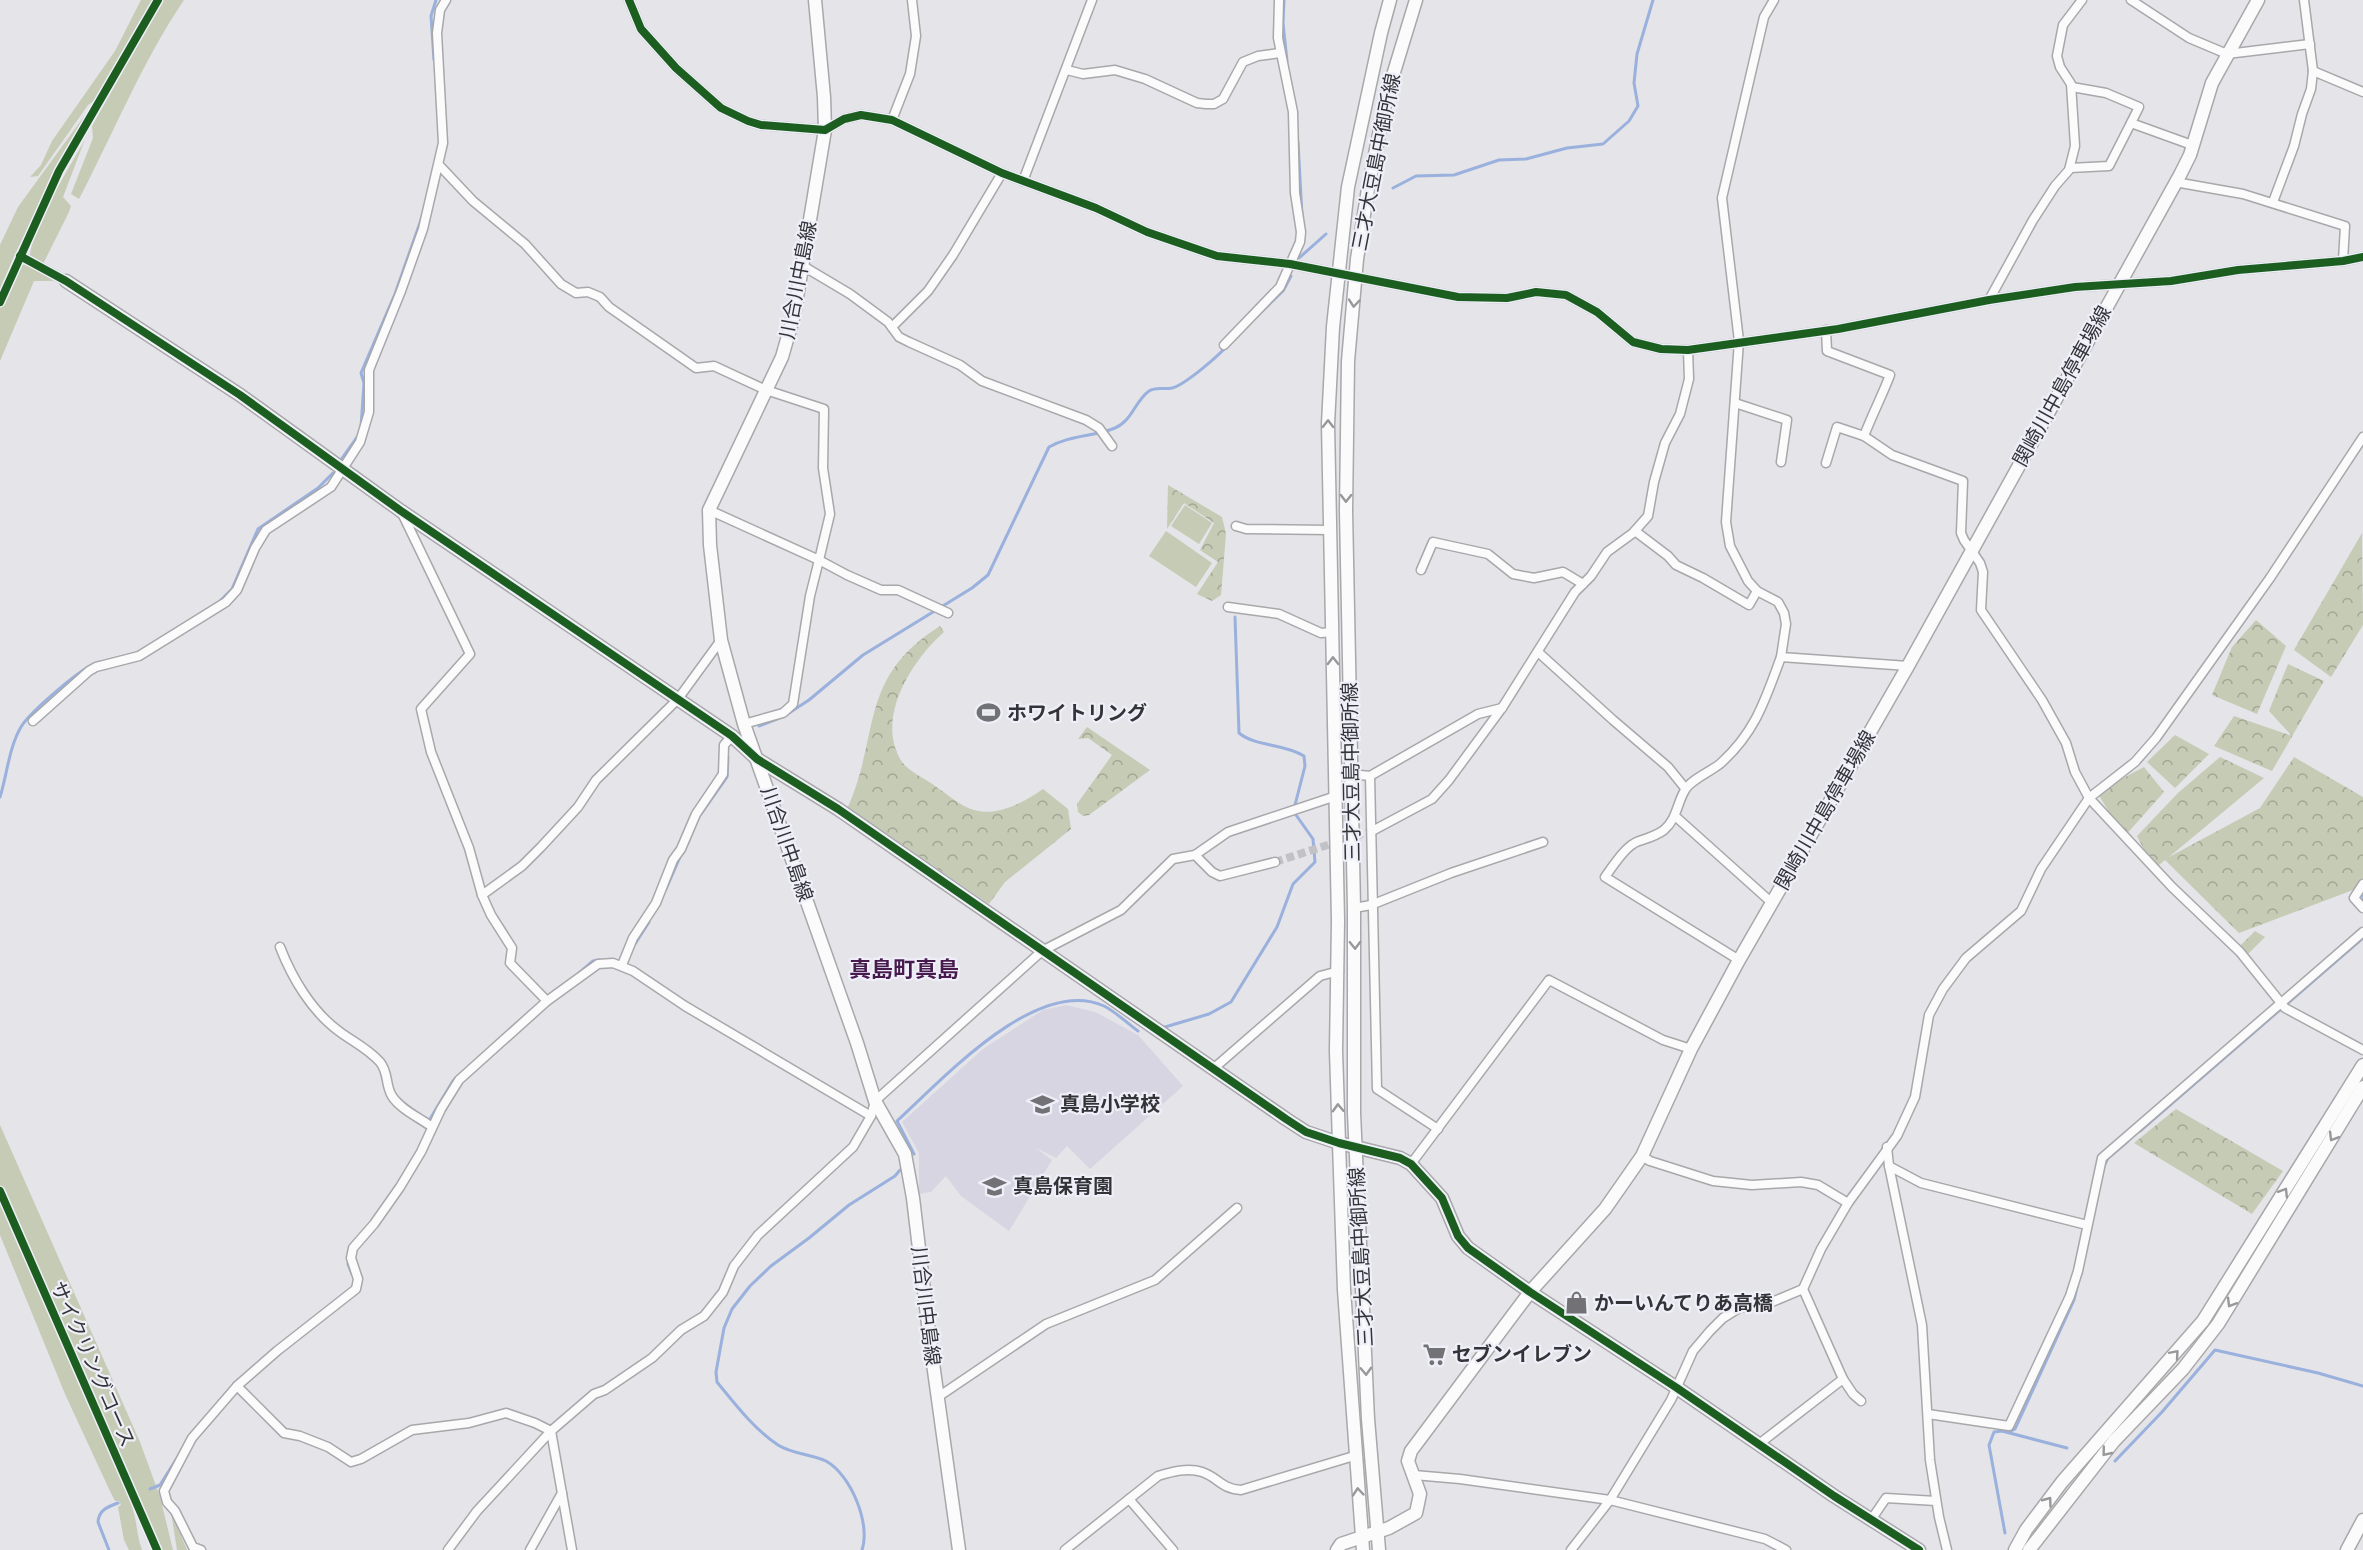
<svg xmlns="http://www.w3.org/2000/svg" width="2363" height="1550" font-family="'Fira Sans Condensed','Noto Sans JP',sans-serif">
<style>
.built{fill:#d6d5e1}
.grass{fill:#c6cbb5}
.park{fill:url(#park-crowns)}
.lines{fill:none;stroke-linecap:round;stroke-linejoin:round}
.stream{stroke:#9ab0dd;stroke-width:3}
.street-tunnel{stroke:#c1c1c6;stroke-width:8;stroke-dasharray:8 4;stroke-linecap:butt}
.street-casing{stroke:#a8a8ab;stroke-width:11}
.secondary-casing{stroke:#a8a8ab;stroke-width:15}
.street{stroke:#fbfbfc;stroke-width:8}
.secondary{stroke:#fbfbfc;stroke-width:12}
.cycleway-casing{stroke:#efeff9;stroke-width:11}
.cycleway{stroke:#1b5e20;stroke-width:8}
.oneway{stroke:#98989a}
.labels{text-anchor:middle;stroke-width:4.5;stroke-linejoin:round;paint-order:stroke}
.street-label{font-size:20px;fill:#343438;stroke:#efeff9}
.poi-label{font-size:20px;font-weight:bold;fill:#343438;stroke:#efeff9;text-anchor:start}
.quarter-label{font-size:22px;font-weight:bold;fill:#471b4e;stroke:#efeff9}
</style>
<defs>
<pattern id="park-crowns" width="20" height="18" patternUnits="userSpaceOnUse" patternTransform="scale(1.5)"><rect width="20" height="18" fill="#c6cbb5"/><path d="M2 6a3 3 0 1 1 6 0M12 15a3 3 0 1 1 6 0" fill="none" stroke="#a2a694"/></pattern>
</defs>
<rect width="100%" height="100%" fill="#e4e4e9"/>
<!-- built -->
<path class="built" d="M 1066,1005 L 1095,1012 L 1138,1035 L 1183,1086 L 1090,1169 L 1067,1146 L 1056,1158 L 1036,1148 L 1052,1160 L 1009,1231 L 961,1196 L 946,1176 L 931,1192 L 919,1194 L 919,1153 L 902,1122 L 983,1049 L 1043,1010 Z"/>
<!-- grass -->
<g class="grass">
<path d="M 141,0 L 154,0 L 101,94 L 97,99 L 88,105 L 38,176 L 30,177 L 41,165 L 52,141 L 115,51 Z"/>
<path d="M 163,0 L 184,0 C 142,62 114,132 79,199 L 71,194 L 93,138 L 92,126 Z"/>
<path d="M 85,115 L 15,254 L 0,290 L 0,245 L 18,207 Z"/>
<path d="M 85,139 L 63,197 L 71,206 L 69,212 L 43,264 L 30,257 C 31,226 70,168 85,139 Z"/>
<path d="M 21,264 L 31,267 L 54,281 L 34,281 L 0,361 L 0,308 Z"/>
<path d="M 1185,505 L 1212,523 L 1199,544 L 1171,526 Z"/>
<path d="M 1166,531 L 1212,563 L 1196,587 L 1149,556 Z"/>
<path d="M 0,1125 L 140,1442 L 160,1497 L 173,1550 L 159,1550 L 114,1441 L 0,1186 Z"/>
<path d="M 0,1199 L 130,1501 C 137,1517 136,1534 142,1550 L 129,1550 L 124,1540 L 118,1507 L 121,1505 L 119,1501 L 115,1501 L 109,1489 L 65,1394 L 0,1235 Z"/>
<path d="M 171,1512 L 187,1550 L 177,1550 Z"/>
</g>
<!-- park -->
<g class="park">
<path d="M 1168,485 L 1222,517 L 1226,534 L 1221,595 L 1212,601 L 1197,594 L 1218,562 L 1200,550 L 1214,523 L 1184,503 L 1167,529 Z"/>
<path d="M 2362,533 L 2363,625 L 2331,677 L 2294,650 Z"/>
<path d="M 2256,620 L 2286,646 L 2257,714 L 2212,695 L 2232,647 Z"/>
<path d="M 940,626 L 944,632 C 912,660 874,719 902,762 C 908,771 926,779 935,786 C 947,794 960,806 974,810 C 998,817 1024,802 1043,789 L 1068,809 L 1071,829 L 1005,882 L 989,904 L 848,807 C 881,732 858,678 940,626 Z"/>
<path d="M 2288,664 L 2324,681 L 2272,771 L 2214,746 L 2234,716 L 2292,736 L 2269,711 Z"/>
<path d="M 1087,727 L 1150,770 L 1089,815 L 1083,816 L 1078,812 L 1077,804 L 1112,755 L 1088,738 L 1078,739 Z"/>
<path d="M 2175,735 L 2209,754 L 2175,788 L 2147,762 Z"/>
<path d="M 2220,757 L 2264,778 L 2169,857 L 2260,808 L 2294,757 L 2363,797 L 2363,882 L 2361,887 L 2239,933 L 2165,860 L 2154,869 L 2137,836 L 2178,793 Z"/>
<path d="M 2144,767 L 2164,792 L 2124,837 L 2097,792 Z"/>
<path d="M 2255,931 L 2265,937 L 2248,954 L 2240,946 Z"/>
<path d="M 2176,1109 L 2283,1171 L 2252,1214 L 2134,1143 Z"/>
</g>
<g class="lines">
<!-- stream -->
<g class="stream">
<path d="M 1284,0 L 1283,23 L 1287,61"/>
<path d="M 434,60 L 431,16 L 436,0"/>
<path d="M 1298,142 L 1302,216"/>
<path d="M 1393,188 L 1416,176 L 1454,175 L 1499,160 L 1526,159 L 1567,148 L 1603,144 L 1629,121 L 1638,106 L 1634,83 L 1637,54 L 1653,0"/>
<path d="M 1299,258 L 1326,234"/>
<path d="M 1257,316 L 1283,291 L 1291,276"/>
<path d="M 361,427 L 364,383 L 361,373 L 395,294 L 422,217"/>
<path d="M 340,461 L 360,433"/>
<path d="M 219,602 L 232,589 L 258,529 L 318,488 L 333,473"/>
<path d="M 1235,617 L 1239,733 C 1256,747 1283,743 1304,756 L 1305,766 L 1295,805"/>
<path d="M 786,715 L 809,700 L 863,655 L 972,588 L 988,575 L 1049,447 C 1070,435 1093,437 1115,428 C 1132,421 1135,401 1149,391 C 1157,386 1164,390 1172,388 C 1185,385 1218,356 1227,346"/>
<path d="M 759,726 L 777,719"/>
<path d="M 0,797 C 7,775 9,747 21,727 C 29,713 84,665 99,662"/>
<path d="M 701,814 L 727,777 L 728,757"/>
<path d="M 666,889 L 680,857"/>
<path d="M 2363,896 L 2363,900"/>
<path d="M 635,944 L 649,922"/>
<path d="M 578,974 L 593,961 L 599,960"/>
<path d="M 1165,1027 L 1209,1014 L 1231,1002 L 1277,927 L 1293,884 L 1315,862 L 1313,839 L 1296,815"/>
<path d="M 430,1119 L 453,1081 L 457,1077"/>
<path d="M 2140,1131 L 2363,938"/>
<path d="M 914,1154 L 897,1121 C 942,1080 1037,975 1104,1006 C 1116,1012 1127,1023 1138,1031"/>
<path d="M 2104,1166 L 2108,1158 L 2128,1141"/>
<path d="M 348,1264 L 352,1274"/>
<path d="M 2009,1432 L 2015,1429 L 2074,1300 L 2077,1287"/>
<path d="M 2115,1461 L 2162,1412 L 2215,1350 L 2318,1373 L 2363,1386"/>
<path d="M 150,1489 L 160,1485 L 179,1455"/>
<path d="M 2005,1533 L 1989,1445 L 1994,1432 L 2002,1431 L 2067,1448"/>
<path d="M 109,1550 L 98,1522 C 99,1510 107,1507 118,1503"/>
<path d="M 862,1550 C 871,1524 851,1475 826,1461 C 811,1454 792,1454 778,1445 C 754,1429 735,1404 717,1382 L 716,1372 L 724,1328 L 732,1309 L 750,1286 L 771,1266 L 809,1238 L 849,1205 L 895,1176 L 900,1170"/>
</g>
<!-- street-tunnel -->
<path class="street-tunnel" d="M 1275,862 L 1374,830"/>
<defs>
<g id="street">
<path d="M 629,0 L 641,29 L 676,68 L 721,108 L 748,121 L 761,125 L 825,130 L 844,119 L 861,115 L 892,120 L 1002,173 L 1096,208 L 1147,232 L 1217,256 L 1290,264 L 1458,297 L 1507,298 L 1536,292 L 1566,295 L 1597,312 L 1633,342 L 1661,349 L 1688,350 L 1838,329 L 1989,300 L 2075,287 L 2171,281 L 2238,270 L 2343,261 L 2363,257"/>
<path d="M 1774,0 L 1764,17 L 1722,198 L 1739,341 L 1726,522 L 1730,546 L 1748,581 L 1757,591 L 1778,602 L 1784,613 L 1786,624 L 1781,657 L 1908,666"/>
<path d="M 2131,0 L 2189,38 L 2227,54 L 2310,44"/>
<path d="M 1067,70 L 1083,74 L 1115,70 L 1145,79 L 1197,103 L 1206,104 L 1214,104 L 1223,99 L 1243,62 L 1258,56 L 1280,53"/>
<path d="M 2313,71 L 2363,92"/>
<path d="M 2072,87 L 2106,93 L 2139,107 L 2131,123 L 2192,145"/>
<path d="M 892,120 L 910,74 L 916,36 L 912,0"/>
<path d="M 439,165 L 473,201 L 525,244 L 561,284 L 576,293 L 588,292 L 600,297 L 609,307 L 696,368 L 714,366 L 766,390 L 824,409 L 823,468 L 830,514 L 819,560 L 709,510"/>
<path d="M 2070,168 L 2109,166 L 2131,123"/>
<path d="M 1023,181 L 1092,0"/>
<path d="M 2175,182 L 2243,194 L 2345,226 L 2343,261"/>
<path d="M 2273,202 L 2294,146 L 2302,114 L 2311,89 L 2313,71 L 2304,0"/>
<path d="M 20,256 L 66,281"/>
<path d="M 803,266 L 850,294 L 888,322 L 899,337 L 909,342 L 960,365 L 982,381 L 1086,420 L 1099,428 L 1112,446"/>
<path d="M 1989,300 L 2033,220 L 2055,186 L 2069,170 L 2075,146 L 2071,84 L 2060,67 L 2057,56 L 2063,25 L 2082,0"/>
<path d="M 892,327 L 928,291 L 953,255 L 1002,173"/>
<path d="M 1826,330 L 1827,351 L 1890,375 C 1882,396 1872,415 1864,436"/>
<path d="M 1224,345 L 1280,287 L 1300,242 L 1301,232 L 1295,193 L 1293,112 L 1278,38 L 1279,0"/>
<path d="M 1735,403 L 1787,420 L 1781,462"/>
<path d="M 1826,463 L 1837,427 L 1864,436 L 1892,455 L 1963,481 L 1961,533 L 1964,540 L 1980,563 L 1983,572 L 1981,610 L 2042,700 L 2066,743 L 2075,772 L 2089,798 L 2172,887 L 2240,952 L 2285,1008 L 2363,1050"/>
<path d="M 401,511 L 470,654 L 421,709 L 431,752 L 469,848 L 482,895 L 491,915 L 512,948 L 510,963 L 547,1001"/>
<path d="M 1236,526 L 1246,529 L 1330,530"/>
<path d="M 1635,531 L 1668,556 L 1676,565 L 1703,578 L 1749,605 L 1757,591"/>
<path d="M 1421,570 L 1433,542 L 1488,554 L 1513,574 L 1534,578 L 1563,572 L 1583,584"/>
<path d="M 1228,607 L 1279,614 L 1321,633 L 1332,632"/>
<path d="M 1538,652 L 1613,720 L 1668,767 L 1685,788"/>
<path d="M 33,721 L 89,671 L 96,667 L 139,656 L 226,602 L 237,590 L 255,548 L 266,530 L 331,487 L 360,442 L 369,412 L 369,370 L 401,291 L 423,229 L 443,143 L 437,33 L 440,10 L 446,0"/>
<path d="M 744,724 L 783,713 L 793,704 L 810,596 L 819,560 L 847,575 L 881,590 L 898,590 L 948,613"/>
<path d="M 1351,774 L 1370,776 L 1478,714 L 1502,708"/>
<path d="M 1370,776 L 1377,1089 L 1438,1129"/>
<path d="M 1675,816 L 1771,902"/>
<path d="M 1374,830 L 1432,799 L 1449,780 L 1502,708 L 1575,592 L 1591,576 L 1607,552 L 1633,533 L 1648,516 L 1654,482 L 1665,443 L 1680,414 L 1689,379 L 1688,350"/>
<path d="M 1195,855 L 1212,872 L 1220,876 L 1275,862"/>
<path d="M 2363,884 L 2354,898 L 2363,908"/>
<path d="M 482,895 L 522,866 L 541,847 L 578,807 L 596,780 L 678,699 L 721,640"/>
<path d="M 1354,908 L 1371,905 L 1451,873 L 1543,842"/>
<path d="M 280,947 C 292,978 312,1012 340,1032 C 355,1043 367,1048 380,1062 C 389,1073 385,1085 392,1096 C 400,1109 420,1118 432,1127"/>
<path d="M 1739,960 L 1605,877 C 1613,866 1626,845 1639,841 C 1648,838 1656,836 1664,830 C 1677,819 1677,803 1685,790 C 1690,780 1712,771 1721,763 C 1756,731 1765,700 1781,657"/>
<path d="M 622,965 L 633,938 L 656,903 L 673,860 L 681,849 L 696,814 L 723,774 L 724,745 L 732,736"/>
<path d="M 1213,1069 L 1320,976 L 1339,971"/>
<path d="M 1887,1147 L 1889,1166 L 1922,1325 L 1930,1460 L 1939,1517 L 1947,1550"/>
<path d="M 1642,1156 L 1650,1161 L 1713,1181 L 1752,1185 L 1801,1182 L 1818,1185 L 1848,1203"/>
<path d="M 1411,1164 L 1549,980 L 1663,1040 L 1691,1049"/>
<path d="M 1889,1166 L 1921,1183 L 2087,1225"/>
<path d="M 1843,1379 L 1853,1394 L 1861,1401"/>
<path d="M 237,1386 L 284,1433 L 300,1436 L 328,1447 L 351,1462 L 361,1459 L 412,1430 L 469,1423 L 506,1413 L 535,1423 L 551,1431"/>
<path d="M 938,1397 L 1046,1324 L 1155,1280 L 1237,1208"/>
<path d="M 1928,1414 L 2009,1426 L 2070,1296 L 2078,1271 L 2102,1158 L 2363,932"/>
<path d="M 551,1431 L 572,1550"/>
<path d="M 1759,1444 L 1843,1379 L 1803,1289"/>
<path d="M 1414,1475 L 1460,1479 L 1610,1500 L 1765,1539 L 1786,1550"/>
<path d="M 1129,1499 L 1173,1550"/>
<path d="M 1871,1520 L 1886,1498 L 1936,1501"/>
<path d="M 201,1550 L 193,1547 L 175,1511 L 167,1502 L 164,1491 L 192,1438 L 237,1386 L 277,1351 L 356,1289 L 358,1279 L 351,1258 L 353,1248 L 374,1224 L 400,1187 L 421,1152 L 441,1109 L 459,1080 L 547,1001 L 598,964 L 613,963 L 633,971 L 685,1006 L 871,1116"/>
<path d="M 448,1550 L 477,1511 L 551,1431 L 594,1394 L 605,1390 L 652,1358 L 681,1330 L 704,1316 L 723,1292 L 734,1266 L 758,1235 L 853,1147 L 871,1116 L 875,1101 L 1042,951 L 1121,910 L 1173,859 L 1195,855 L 1228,832 L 1336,796"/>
<path d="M 530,1550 L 562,1493"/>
<path d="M 1065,1550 L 1158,1476 C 1171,1472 1188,1467 1202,1472 C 1218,1477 1221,1489 1241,1490 L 1354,1456"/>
<path d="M 1571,1550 L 1610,1500 L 1671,1400 L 1693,1351 L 1710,1331 L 1723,1318 L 1739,1308 L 1772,1302 L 1803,1289 L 1821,1249 L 1848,1203 L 1897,1136 L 1915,1097 L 1929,1015 L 1943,989 L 1966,958 L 2021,911 L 2041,869 L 2089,798 L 2135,762 L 2156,738 L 2270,578 L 2363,437"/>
</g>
<g id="secondary">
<path d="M 815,0 L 824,97 L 825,130 L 794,315 L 782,357 L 709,510 L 710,545 L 721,640 L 744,724 L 857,1043 L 875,1101 L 905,1154 L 913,1198 L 931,1349 L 959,1550"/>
<path d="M 66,281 L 240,395 L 401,511 L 732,736 L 757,759 L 838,809 L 1286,1119 L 1306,1132 L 1339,1143 L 1400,1158 L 1411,1164 L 1442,1198 L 1458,1236 L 1468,1248 L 1530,1292 L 1677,1388 L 1834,1496 L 1919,1550"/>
<path d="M 1337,1550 L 1341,1544 L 1389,1528 L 1416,1513 L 1420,1494 L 1408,1461 L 1411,1451 L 1530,1292 L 1605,1209 L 1642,1156 L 1691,1049 L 1739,960 L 1908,666 L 2180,175 L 2190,155 L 2212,83 L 2258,0"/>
<path d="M 1363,1550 L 1344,1290 L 1339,1143 L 1336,1051 L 1338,921 L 1328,424 L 1333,327 L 1348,187 L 1381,33 L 1390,0"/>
<path d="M 1379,1550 L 1368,1419 L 1354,1113 L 1354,908 L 1346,511 L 1348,361 L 1357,259 L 1368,189 L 1387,95 L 1416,0"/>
<path d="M 2015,1550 L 2026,1530 L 2062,1482 L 2203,1321 L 2363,1065"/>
<path d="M 2029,1550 L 2114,1441 L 2183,1369 L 2218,1324 L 2363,1087"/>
<path d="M 2347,1550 L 2363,1520"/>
</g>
</defs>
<!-- street casing -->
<use href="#street" class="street-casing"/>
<!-- secondary casing -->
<use href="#secondary" class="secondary-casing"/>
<!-- street -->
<use href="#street" class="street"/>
<!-- secondary -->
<use href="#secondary" class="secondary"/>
<defs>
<g id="cycleway">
<path d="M 629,0 L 641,29 L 676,68 L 721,108 L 748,121 L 761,125 L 825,130 L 844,119 L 861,115 L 892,120 L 1002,173 L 1096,208 L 1147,232 L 1217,256 L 1290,264 L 1458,297 L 1507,298 L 1536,292 L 1566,295 L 1597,312 L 1633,342 L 1661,349 L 1688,350 L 1838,329 L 1989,300 L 2075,287 L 2171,281 L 2238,270 L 2343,261 L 2363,257"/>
<path d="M 20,256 L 66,281 L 240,395 L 401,511 L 732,736 L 757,759 L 838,809 L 1286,1119 L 1306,1132 L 1339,1143 L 1400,1158 L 1411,1164 L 1442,1198 L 1458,1236 L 1468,1248 L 1530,1292 L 1677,1388 L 1834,1496 L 1919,1550"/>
<path d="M 0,302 L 59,171 L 158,0"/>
<path d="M 0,1191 L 157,1550"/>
</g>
</defs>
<!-- cycleway casing -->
<use href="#cycleway" class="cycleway-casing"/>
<!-- cycleway -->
<use href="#cycleway" class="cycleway"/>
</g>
<!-- one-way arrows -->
<defs><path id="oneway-chevron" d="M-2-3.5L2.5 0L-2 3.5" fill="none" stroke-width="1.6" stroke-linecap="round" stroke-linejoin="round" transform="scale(1.5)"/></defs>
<g class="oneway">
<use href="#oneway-chevron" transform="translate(1354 303) rotate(95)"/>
<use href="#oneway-chevron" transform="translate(1328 424) rotate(-89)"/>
<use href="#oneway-chevron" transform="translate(1346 498) rotate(91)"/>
<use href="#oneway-chevron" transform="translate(1333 661) rotate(-91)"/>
<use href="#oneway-chevron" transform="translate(1355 945) rotate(89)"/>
<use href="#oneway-chevron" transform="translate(1338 1108) rotate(-92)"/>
<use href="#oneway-chevron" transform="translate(2333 1137) rotate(121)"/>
<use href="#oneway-chevron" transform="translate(2284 1192) rotate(-58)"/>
<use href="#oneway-chevron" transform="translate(2231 1303) rotate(121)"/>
<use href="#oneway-chevron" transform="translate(2175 1354) rotate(-49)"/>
<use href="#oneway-chevron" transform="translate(1366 1371) rotate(88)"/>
<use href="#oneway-chevron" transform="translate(2106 1452) rotate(129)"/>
<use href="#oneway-chevron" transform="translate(1358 1492) rotate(-95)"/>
<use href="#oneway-chevron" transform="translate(2048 1501) rotate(-53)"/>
</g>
<!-- icons -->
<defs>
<symbol id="stadium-bare" viewBox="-9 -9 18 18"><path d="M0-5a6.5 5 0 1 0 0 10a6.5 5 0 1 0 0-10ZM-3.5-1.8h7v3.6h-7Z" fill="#727276" stroke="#efeff9" stroke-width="2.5" paint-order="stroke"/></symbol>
<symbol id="school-bare" viewBox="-9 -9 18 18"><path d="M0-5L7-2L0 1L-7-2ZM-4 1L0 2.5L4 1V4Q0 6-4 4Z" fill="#727276" stroke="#efeff9" stroke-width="2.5" paint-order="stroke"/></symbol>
<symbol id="shop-bare" viewBox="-9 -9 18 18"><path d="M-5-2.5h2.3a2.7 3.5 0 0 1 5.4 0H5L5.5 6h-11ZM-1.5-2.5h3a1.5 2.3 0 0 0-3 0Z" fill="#727276" stroke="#efeff9" stroke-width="2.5" paint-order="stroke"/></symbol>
<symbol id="supermarket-bare" viewBox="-9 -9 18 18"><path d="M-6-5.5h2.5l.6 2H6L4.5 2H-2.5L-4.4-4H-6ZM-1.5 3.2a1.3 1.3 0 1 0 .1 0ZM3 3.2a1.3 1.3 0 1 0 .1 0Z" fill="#727276" stroke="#efeff9" stroke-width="2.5" paint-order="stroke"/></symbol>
</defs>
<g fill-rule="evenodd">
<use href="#stadium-bare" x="972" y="696" width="33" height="33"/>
<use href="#school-bare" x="1026" y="1088" width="33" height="33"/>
<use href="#school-bare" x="978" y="1170" width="33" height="33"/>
<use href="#shop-bare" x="1560" y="1286" width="33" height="33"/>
<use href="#supermarket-bare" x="1418" y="1338" width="33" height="33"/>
</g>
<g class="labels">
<!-- street labels -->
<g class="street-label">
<text transform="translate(1376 162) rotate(-79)" y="7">三才大豆島中御所線</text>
<text transform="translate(798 280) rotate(-79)" y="7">川合川中島線</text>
<text transform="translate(2062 386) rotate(-61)" y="7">関崎川中島停車場線</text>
<text transform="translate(1351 772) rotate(-91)" y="7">三才大豆島中御所線</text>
<text transform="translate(1825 810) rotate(-60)" y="7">関崎川中島停車場線</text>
<text transform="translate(787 844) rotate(71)" y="7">川合川中島線</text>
<text transform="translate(1361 1257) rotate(-93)" y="7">三才大豆島中御所線</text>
<text transform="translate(926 1306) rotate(83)" y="7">川合川中島線</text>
<text transform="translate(93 1364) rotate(66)" y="7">サイクリングコース</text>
</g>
<!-- poi labels -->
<g class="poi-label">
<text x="1007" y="720">ホワイトリング</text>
<text x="1060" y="1111">真島小学校</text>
<text x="1013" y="1193">真島保育園</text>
<text x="1594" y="1310">かーいんてりあ高橋</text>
<text x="1452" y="1361">セブンイレブン</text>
</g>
<!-- quarter labels -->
<g class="quarter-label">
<text x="904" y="977">真島町真島</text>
</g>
</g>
</svg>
